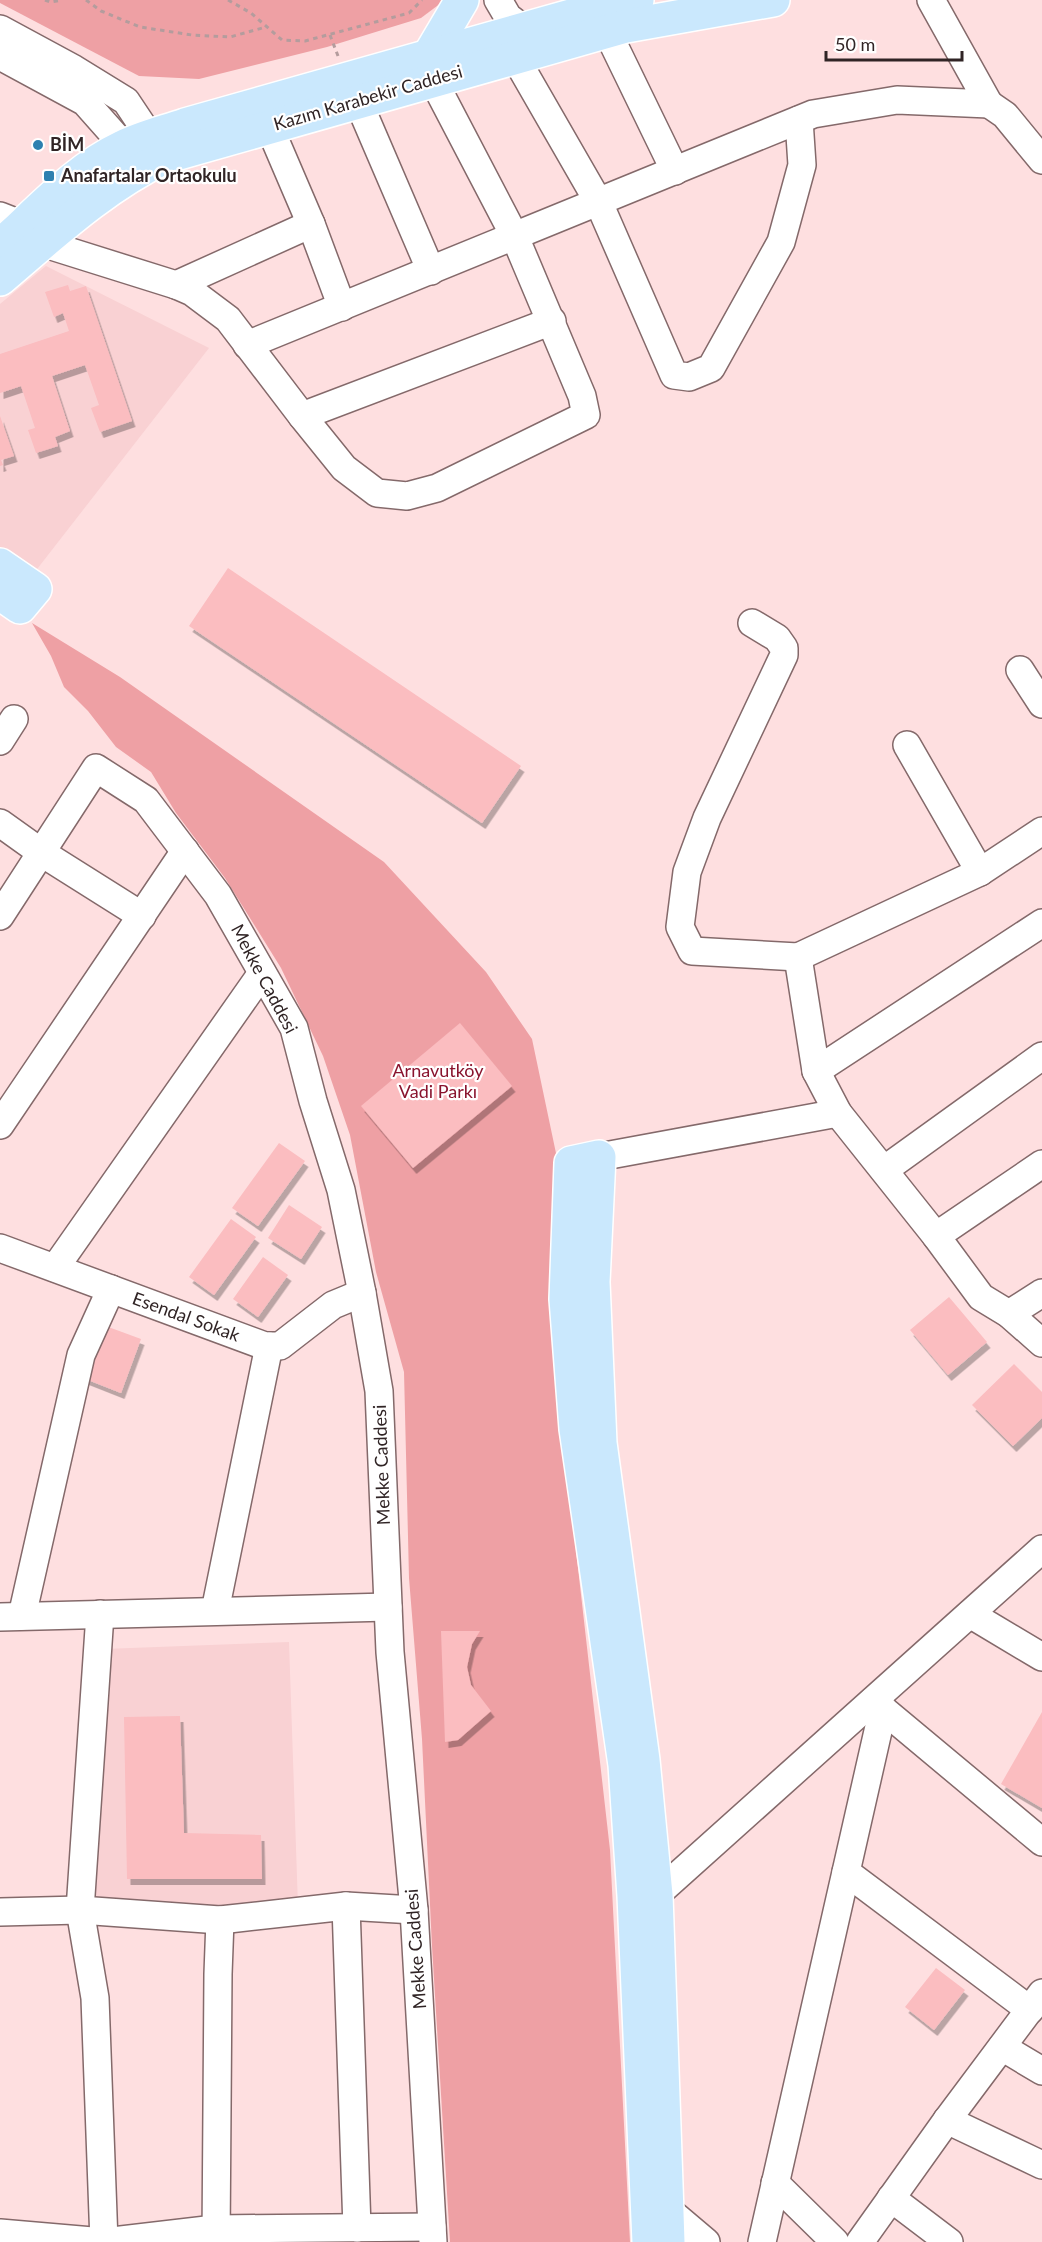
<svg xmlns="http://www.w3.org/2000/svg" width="1042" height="2242" font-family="Lato,sans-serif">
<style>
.built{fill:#f9d1d3}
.green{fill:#eea0a4}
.building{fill:#fbbdc0;filter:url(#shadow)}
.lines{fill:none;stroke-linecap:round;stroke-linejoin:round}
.minor-casing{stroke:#84696a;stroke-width:30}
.major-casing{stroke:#fff;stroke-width:36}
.path{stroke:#b49c9d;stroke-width:3;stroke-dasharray:4.5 4.5;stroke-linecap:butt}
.minor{stroke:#fff;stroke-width:27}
.major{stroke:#cae8fd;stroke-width:33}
.poi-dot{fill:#2d80b0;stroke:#fff;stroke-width:2}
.labels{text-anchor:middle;stroke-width:4.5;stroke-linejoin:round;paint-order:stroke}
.street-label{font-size:18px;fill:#302425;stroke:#fff}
.poi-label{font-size:18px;font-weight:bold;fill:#302425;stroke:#fff;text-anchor:start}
.park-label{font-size:18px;fill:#89142e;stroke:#fff}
</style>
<defs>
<filter id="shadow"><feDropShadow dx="3.5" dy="6" stdDeviation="0" flood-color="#0004"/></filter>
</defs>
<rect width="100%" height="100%" fill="#fedfe0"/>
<!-- built -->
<g class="built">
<path d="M 46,266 L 209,348 L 34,573 L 0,549 L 0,304 Z"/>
<path d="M 289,1642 L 298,1906 L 95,1916 L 104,1649 Z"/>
</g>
<!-- green -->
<g class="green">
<path d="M 0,0 L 445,0 L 421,18 L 327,47 L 199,79 L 139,76 L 0,3 Z"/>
<path d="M 32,623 L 120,677 L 384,862 L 486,972 L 532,1039 L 557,1158 L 573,1524 L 610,1850 L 630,2242 L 450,2242 L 432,1946 L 422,1739 L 409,1578 L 404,1372 L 376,1272 L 350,1135 L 323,1056 L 281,968 L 225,878 L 176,813 L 151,772 L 116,747 L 88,711 L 64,687 L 51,656 Z"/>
</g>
<!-- building -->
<g class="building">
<path d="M 68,285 L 70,291 L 86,286 L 132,421 L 100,432 L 91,408 L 99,405 L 85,365 L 52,376 L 70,431 L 55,437 L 58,446 L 36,453 L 28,430 L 35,428 L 21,386 L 0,393 L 0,354 L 69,331 L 63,313 L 54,317 L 45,292 Z"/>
<path d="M 0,416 L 14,456 L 1,460 L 3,465 L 0,466 Z"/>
<path d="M 228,568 L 521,766 L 482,823 L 189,626 Z"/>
<path d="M 460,1023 L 512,1086 L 413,1168 L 361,1106 Z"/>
<path d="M 279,1143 L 305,1161 L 258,1226 L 232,1208 Z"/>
<path d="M 289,1205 L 322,1227 L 301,1259 L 268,1238 Z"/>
<path d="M 231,1219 L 256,1237 L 214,1295 L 189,1277 Z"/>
<path d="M 263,1257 L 288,1275 L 258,1317 L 233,1299 Z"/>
<path d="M 949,1297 L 987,1342 L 948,1375 L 910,1330 Z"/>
<path d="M 103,1325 L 141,1339 L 121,1393 L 83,1378 Z"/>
<path d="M 1014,1364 L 1042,1392 L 1042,1418 L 1013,1446 L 972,1405 Z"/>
<path d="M 441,1631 L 480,1631 L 472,1644 L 467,1667 L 471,1685 L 491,1711 L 458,1740 L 445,1742 Z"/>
<path d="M 1042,1712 L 1042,1808 L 1001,1784 Z"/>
<path d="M 180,1716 L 184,1833 L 261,1835 L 262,1879 L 127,1879 L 124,1717 Z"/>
<path d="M 936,1968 L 965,1990 L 934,2030 L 905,2007 Z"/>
</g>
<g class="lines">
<defs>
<g id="minor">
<path d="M 498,0 L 508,17 L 525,30"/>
<path d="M 0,29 L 74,69 L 126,101 L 150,137 L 152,155"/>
<path d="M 607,31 L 675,171"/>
<path d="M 0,56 L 85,102 L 124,146 L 142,156"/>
<path d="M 515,57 L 599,203 L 674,375 L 689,377 L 711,368 L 781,242 L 802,165 L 799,120"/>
<path d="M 358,101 L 431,271"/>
<path d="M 989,104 L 1005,115 L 1042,160"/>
<path d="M 269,126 L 311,224 L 342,307"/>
<path d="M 0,216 L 23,225"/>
<path d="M 42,243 L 176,285 L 192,292 L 228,319 L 302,416 L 344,468 L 377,493 L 407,496 L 437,488 L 586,415 L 582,396 L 515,237 L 433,80"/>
<path d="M 176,285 L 311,224"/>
<path d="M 247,345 L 813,114 L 897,100 L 989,104 L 931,0"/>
<path d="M 302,416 L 552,321"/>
<path d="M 752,623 L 777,638 L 784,648 L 784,655 L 707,818 L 687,872 L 680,927 L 692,951 L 798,957"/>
<path d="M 1020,670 L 1042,704"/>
<path d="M 0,741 L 14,719"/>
<path d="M 907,745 L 980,872"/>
<path d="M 0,823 L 42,853 L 142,916"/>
<path d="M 1042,831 L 980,872 L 798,957 L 816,1071 L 838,1113 L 936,1236 L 981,1297 L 1009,1314 L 1042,1343"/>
<path d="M 0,916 L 96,768 L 146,800 L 218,895 L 294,1028 L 313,1101 L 341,1190 L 362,1293 L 379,1391 L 390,1652 L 414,1910 L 433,2242"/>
<path d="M 816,1071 L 1042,923"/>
<path d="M 0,1125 L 185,851"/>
<path d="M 599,1157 L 838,1113"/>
<path d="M 884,1170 L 1042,1056"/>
<path d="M 936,1236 L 1042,1164"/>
<path d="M 0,1248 L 265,1346 L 280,1346 L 333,1305 L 362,1293"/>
<path d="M 55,1268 L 262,973"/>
<path d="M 1009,1314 L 1042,1293"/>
<path d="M 215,1611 L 269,1346"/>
<path d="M 100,1614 L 80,1910 L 95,1998 L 104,2242"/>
<path d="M 970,1614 L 1042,1657"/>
<path d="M 22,1616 L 81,1355 L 111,1289"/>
<path d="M 0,1617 L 388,1607"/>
<path d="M 873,1701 L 1042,1842"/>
<path d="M 846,1872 L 1030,2010"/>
<path d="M 656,1895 L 1042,1549"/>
<path d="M 346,1906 L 357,2228"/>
<path d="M 0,1912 L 80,1910 L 220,1920 L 346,1906 L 414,1910"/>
<path d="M 1002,2047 L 1042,2071"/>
<path d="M 947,2120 L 1042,2165"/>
<path d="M 775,2183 L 835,2242"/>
<path d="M 891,2198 L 949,2242"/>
<path d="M 667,2209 L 706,2242"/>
<path d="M 0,2233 L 104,2242 L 215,2229 L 432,2227"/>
<path d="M 216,2242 L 218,1974 L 220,1920"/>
<path d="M 762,2242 L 883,1709"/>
<path d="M 860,2242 L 947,2120 L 1042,1993"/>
</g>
<g id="major">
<path d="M 429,56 L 462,0"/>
<path d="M 0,246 C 38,212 76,169 123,147 C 143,137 165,132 185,125 L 585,12 L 637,0"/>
<path d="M 0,279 C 53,234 103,187 165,157 L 626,26 L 773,0"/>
<path d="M 0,565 L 35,589 L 20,607 L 0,593"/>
<path d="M 649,2242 L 634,1896 L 625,1765 L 576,1429 L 566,1299 L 571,1163 L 599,1157 L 593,1282 L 600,1443 L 643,1760 L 656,1895 L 668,2242"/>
</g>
</defs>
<!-- minor casing -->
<use href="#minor" class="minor-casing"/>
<!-- major casing -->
<use href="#major" class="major-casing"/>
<!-- path -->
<g class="path">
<path d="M 45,0 L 50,2 L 62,0"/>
<path d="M 86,0 L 101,11 L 140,27 L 192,35 L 230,37 L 266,27"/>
<path d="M 228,0 L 251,13 L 282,40 L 305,41 L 409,13 L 422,0"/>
<path d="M 330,35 L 338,56"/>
</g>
<!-- minor -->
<use href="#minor" class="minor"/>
<!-- major -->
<use href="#major" class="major"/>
</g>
<!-- markers -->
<g class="poi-dot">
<circle cx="38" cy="145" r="6"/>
<rect x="43" y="170" width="12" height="12" rx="3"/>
</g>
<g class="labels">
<!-- street labels -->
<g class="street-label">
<text transform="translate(368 98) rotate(-16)" y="6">Kazım Karabekir Caddesi</text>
<text transform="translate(264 979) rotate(62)" y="6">Mekke Caddesi</text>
<text transform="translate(186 1317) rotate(20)" y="6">Esendal Sokak</text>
<text transform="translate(382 1465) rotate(-92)" y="6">Mekke Caddesi</text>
<text transform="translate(416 1949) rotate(-94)" y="6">Mekke Caddesi</text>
</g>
<!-- poi labels -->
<g class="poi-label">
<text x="50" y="151">BİM</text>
<text x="61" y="182">Anafartalar Ortaokulu</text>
</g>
<!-- park labels -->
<g class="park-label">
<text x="438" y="1077">Arnavutköy<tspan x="438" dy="21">Vadi Parkı</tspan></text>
</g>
</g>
<!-- scale -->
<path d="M826 51v9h136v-9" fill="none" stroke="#302425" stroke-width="3"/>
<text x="835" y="51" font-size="18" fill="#302425" stroke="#ffffff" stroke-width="4.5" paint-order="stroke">50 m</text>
</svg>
